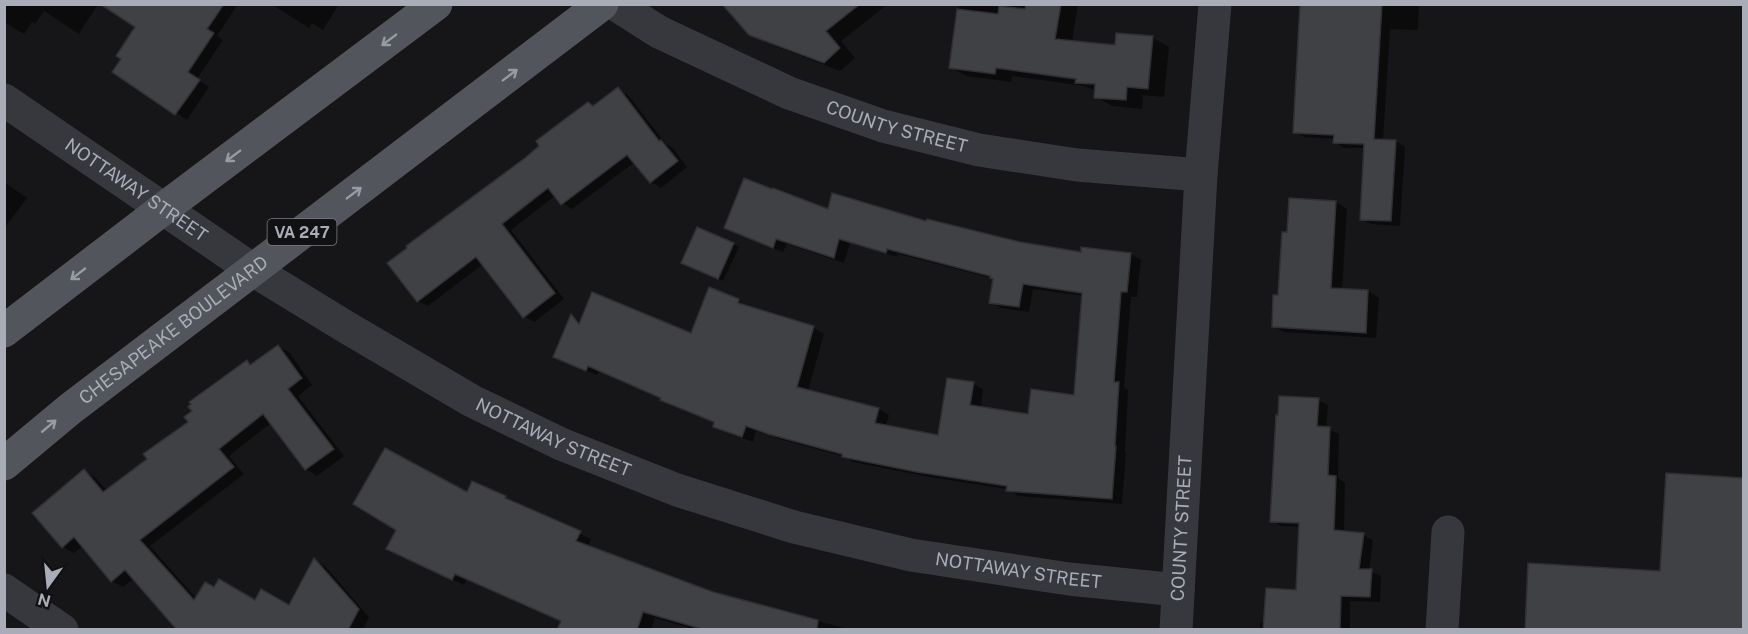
<svg xmlns="http://www.w3.org/2000/svg" width="1748" height="634" font-family="'Public Sans',sans-serif">
<style>
.shadow{fill:#0007}
.building{fill:#404145;stroke:#303034;stroke-width:1.5}
.lines{fill:none;stroke-linecap:round;stroke-linejoin:round}
.minor{stroke:#37383d;stroke-width:33}
.primary{stroke:#53555c;stroke-width:33}
.oneway{stroke:#979ba6}
.labels{text-anchor:middle;stroke-width:5;stroke-linejoin:round;paint-order:stroke}
.shield{fill:#111113;stroke:#7b7e86;stroke-width:1.5}
.shield-label{font-size:16px;font-weight:bold;fill:#a8adb8}
.street-label{font-size:18px;fill:#a8adb8;stroke:#111113}
</style>
<rect width="100%" height="100%" fill="#161618"/>
<!-- shadow -->
<g class="shadow">
<path d="M 4,4 L 98,4 L 79,34 L 44,11 L 35,24 L 32,22 L 24,34 L 4,22 Z"/>
<path d="M 102,4 L 238,4 L 217,36 L 223,40 L 197,79 L 209,87 L 187,120 L 114,72 L 123,59 L 137,27 Z"/>
<path d="M 271,4 L 339,4 L 323,30 L 312,23 L 309,28 Z"/>
<path d="M 733,4 L 888,4 L 841,41 L 855,58 L 840,71 L 767,43 L 750,34 Z"/>
<path d="M 959,4 L 1078,4 L 1072,42 L 1116,47 L 1117,34 L 1153,38 L 1169,47 L 1164,97 L 1143,95 L 1142,109 L 1112,106 L 1096,97 L 1096,91 L 1084,86 L 1012,76 L 1011,82 L 966,76 L 950,67 Z"/>
<path d="M 1301,4 L 1419,4 L 1418,30 L 1390,29 L 1383,141 L 1395,141 L 1405,147 L 1400,226 L 1371,224 L 1361,219 L 1365,148 L 1344,148 L 1335,142 L 1335,139 L 1304,137 L 1295,132 Z"/>
<path d="M 618,89 L 628,95 L 666,144 L 672,147 L 687,167 L 661,188 L 651,182 L 635,162 L 572,209 L 562,203 L 556,195 L 511,230 L 564,299 L 534,322 L 524,316 L 483,264 L 428,306 L 418,301 L 526,159 L 589,103 L 595,107 Z"/>
<path d="M 4,182 L 27,198 L 4,229 Z"/>
<path d="M 1336,202 L 1347,209 L 1342,290 L 1368,291 L 1379,298 L 1376,338 L 1284,332 L 1273,326 L 1280,297 L 1289,233 Z"/>
<path d="M 829,211 L 927,223 L 1020,244 L 1082,254 L 1083,248 L 1131,254 L 1141,260 L 1137,297 L 1131,297 L 1124,387 L 1128,390 L 1125,452 L 1126,453 L 1122,504 L 1018,496 L 1007,489 L 929,477 L 853,462 L 845,457 L 780,439 L 756,431 L 753,442 L 725,432 L 714,426 L 715,423 L 672,406 L 662,400 L 663,398 L 599,371 L 597,375 L 565,362 L 571,316 L 581,322 L 691,335 L 709,289 L 739,301 L 748,307 L 814,328 L 824,334 L 808,391 L 879,409 L 889,415 L 886,426 L 939,437 L 973,384 L 983,389 L 981,408 L 1030,415 L 1075,396 L 1083,296 L 1033,289 L 1029,312 L 1001,308 L 991,302 L 995,279 L 898,254 L 897,257 L 850,243 L 844,263 L 787,244 L 783,252 L 736,234 L 726,228 Z"/>
<path d="M 733,244 L 739,247 L 723,281 L 688,266 Z"/>
<path d="M 278,346 L 290,353 L 312,385 L 298,396 L 344,456 L 317,476 L 306,469 L 271,423 L 229,456 L 244,474 L 150,546 L 197,599 L 256,602 L 290,607 L 314,560 L 325,566 L 369,617 L 363,630 L 179,630 L 134,578 L 123,587 L 112,581 L 83,546 L 74,553 L 63,547 L 85,471 L 96,478 L 107,491 L 149,460 L 190,422 L 247,362 L 253,365 Z"/>
<path d="M 1318,400 L 1328,405 L 1326,429 L 1339,434 L 1338,478 L 1345,483 L 1344,532 L 1363,535 L 1373,540 L 1369,571 L 1381,576 L 1380,602 L 1350,601 L 1350,630 L 1260,630 L 1260,622 L 1265,623 L 1298,592 L 1300,527 L 1281,526 L 1272,521 Z"/>
<path d="M 1667,475 L 1744,479 L 1744,630 L 1526,630 L 1662,572 Z"/>
<path d="M 468,494 L 505,498 L 591,539 L 588,547 L 712,594 L 853,630 L 697,630 L 655,618 L 651,630 L 559,630 L 562,622 L 467,579 L 464,585 L 400,555 Z"/>
</g>
<!-- building -->
<g class="building">
<path d="M 100,4 L 224,4 L 207,29 L 214,33 L 188,72 L 200,80 L 175,115 L 112,72 L 121,59 L 116,56 L 135,27 Z"/>
<path d="M 722,4 L 860,4 L 826,31 L 840,48 L 824,63 L 749,35 Z"/>
<path d="M 1026,4 L 1061,4 L 1055,39 L 1115,45 L 1116,33 L 1153,36 L 1148,89 L 1127,87 L 1126,100 L 1094,98 L 1095,84 L 1075,83 L 1076,79 L 996,68 L 995,74 L 949,68 L 957,9 L 998,14 L 999,6 L 1025,9 Z"/>
<path d="M 1300,4 L 1382,4 L 1374,139 L 1396,140 L 1391,221 L 1360,220 L 1364,144 L 1333,143 L 1334,135 L 1293,133 Z"/>
<path d="M 618,87 L 659,141 L 661,140 L 678,161 L 650,183 L 627,155 L 561,205 L 548,188 L 502,224 L 555,293 L 523,318 L 476,257 L 417,302 L 387,263 L 407,248 L 406,246 L 525,158 L 539,146 L 536,141 L 561,122 L 588,102 L 593,106 Z"/>
<path d="M 744,178 L 772,189 L 773,188 L 828,209 L 832,193 L 926,221 L 927,219 L 1020,242 L 1081,252 L 1081,247 L 1131,253 L 1127,292 L 1121,292 L 1114,382 L 1119,382 L 1115,446 L 1116,446 L 1112,499 L 1006,491 L 1007,486 L 917,472 L 842,457 L 842,454 L 768,434 L 746,426 L 742,437 L 713,427 L 714,422 L 660,400 L 661,398 L 588,366 L 586,371 L 553,357 L 571,314 L 579,324 L 592,292 L 691,333 L 709,287 L 739,299 L 738,303 L 814,326 L 797,387 L 879,408 L 875,423 L 938,435 L 947,378 L 974,382 L 970,405 L 1028,414 L 1031,389 L 1074,395 L 1082,293 L 1023,284 L 1019,307 L 989,303 L 993,279 L 990,278 L 990,276 L 887,249 L 886,253 L 839,239 L 834,258 L 776,239 L 773,248 L 724,228 Z"/>
<path d="M 1289,198 L 1336,201 L 1331,288 L 1368,290 L 1366,333 L 1272,327 L 1273,295 L 1278,295 L 1282,232 L 1287,232 Z"/>
<path d="M 697,227 L 734,243 L 718,279 L 681,263 Z"/>
<path d="M 278,345 L 302,378 L 288,389 L 334,449 L 305,470 L 263,414 L 219,449 L 234,467 L 140,540 L 194,600 L 205,582 L 214,587 L 219,579 L 255,600 L 261,589 L 289,605 L 314,558 L 359,609 L 348,630 L 177,630 L 125,570 L 111,582 L 74,537 L 62,548 L 32,513 L 84,469 L 103,492 L 147,459 L 143,454 L 188,422 L 184,417 L 192,411 L 188,407 L 191,404 L 189,402 L 247,360 L 250,365 Z"/>
<path d="M 1279,396 L 1319,398 L 1317,426 L 1330,427 L 1328,475 L 1336,476 L 1334,530 L 1364,533 L 1359,569 L 1372,569 L 1370,597 L 1341,596 L 1340,630 L 1263,630 L 1266,588 L 1296,590 L 1299,523 L 1270,522 L 1276,415 L 1278,415 Z"/>
<path d="M 385,448 L 467,492 L 472,481 L 506,496 L 505,498 L 581,531 L 576,541 L 713,592 L 818,620 L 817,630 L 705,630 L 643,612 L 637,630 L 557,630 L 561,621 L 455,574 L 452,580 L 386,549 L 396,530 L 353,504 Z"/>
<path d="M 1666,473 L 1743,478 L 1743,630 L 1525,630 L 1528,563 L 1660,571 Z"/>
</g>
<g class="lines">
<!-- minor -->
<g class="minor">
<path id="s1" d="M 615,4 L 659,32 L 789,93 L 883,126 L 979,150 L 1077,165 L 1201,175"/>
<path id="s2" d="M 4,100 L 253,270 L 346,327 L 472,401 L 561,444 L 677,490 L 794,527 L 911,555 L 1069,579 L 1178,590"/>
<path d="M 4,590 L 62,630"/>
<path id="s3" d="M 1176,630 L 1201,175 L 1215,4"/>
<path d="M 1442,630 L 1448,532"/>
</g>
<!-- primary -->
<g class="primary">
<path d="M 4,331 L 163,209 L 436,4"/>
<path id="s4" d="M 4,464 L 70,409 L 602,4"/>
</g>
</g>
<!-- one-way arrows -->
<defs><path id="oneway-shaft" d="M-6 0H5M1.5-3L5.5 0L1.5 3" fill="none" stroke-width="1.6" stroke-linecap="round" stroke-linejoin="round" transform="scale(1.5)"/></defs>
<g class="oneway">
<use href="#oneway-shaft" transform="translate(389 40) rotate(143)"/>
<use href="#oneway-shaft" transform="translate(510 75) rotate(-37)"/>
<use href="#oneway-shaft" transform="translate(233 156) rotate(143)"/>
<use href="#oneway-shaft" transform="translate(354 193) rotate(-37)"/>
<use href="#oneway-shaft" transform="translate(78 274) rotate(142)"/>
<use href="#oneway-shaft" transform="translate(49 426) rotate(-40)"/>
</g>
<g class="labels">
<!-- shield labels -->
<rect class="shield" x="267.5" y="219" width="69" height="26" rx="4.5"/>
<g class="shield-label">
<text x="302" y="238">VA 247</text>
</g>
<!-- street labels -->
<g class="street-label">
<text dy="6" stroke="none"><textPath href="#s1" startOffset="309">COUNTY STREET</textPath></text>
<text dy="6" stroke="none"><textPath href="#s2" startOffset="160">NOTTAWAY STREET</textPath></text>
<text dy="6" stroke="none"><textPath href="#s4" startOffset="216">CHESAPEAKE BOULEVARD</textPath></text>
<text dy="6" stroke="none"><textPath href="#s2" startOffset="646">NOTTAWAY STREET</textPath></text>
<text dy="6" stroke="none"><textPath href="#s3" startOffset="102">COUNTY STREET</textPath></text>
<text dy="6" stroke="none"><textPath href="#s2" startOffset="1132">NOTTAWAY STREET</textPath></text>
</g>
</g>
<!-- border -->
<rect width="1748" height="634" fill="none" stroke="#a8adb8" stroke-width="12"/>
<!-- north arrow -->
<g transform="translate(48 586) rotate(195)" stroke="#111113" stroke-width="4.5" paint-order="stroke">
<path d="M0-4.5L10 22L0 15L-10 22Z" fill="#a8adb8"/>
<text y="-9" font-size="16" font-weight="bold" text-anchor="middle" fill="#a8adb8">N</text>
</g>
</svg>
